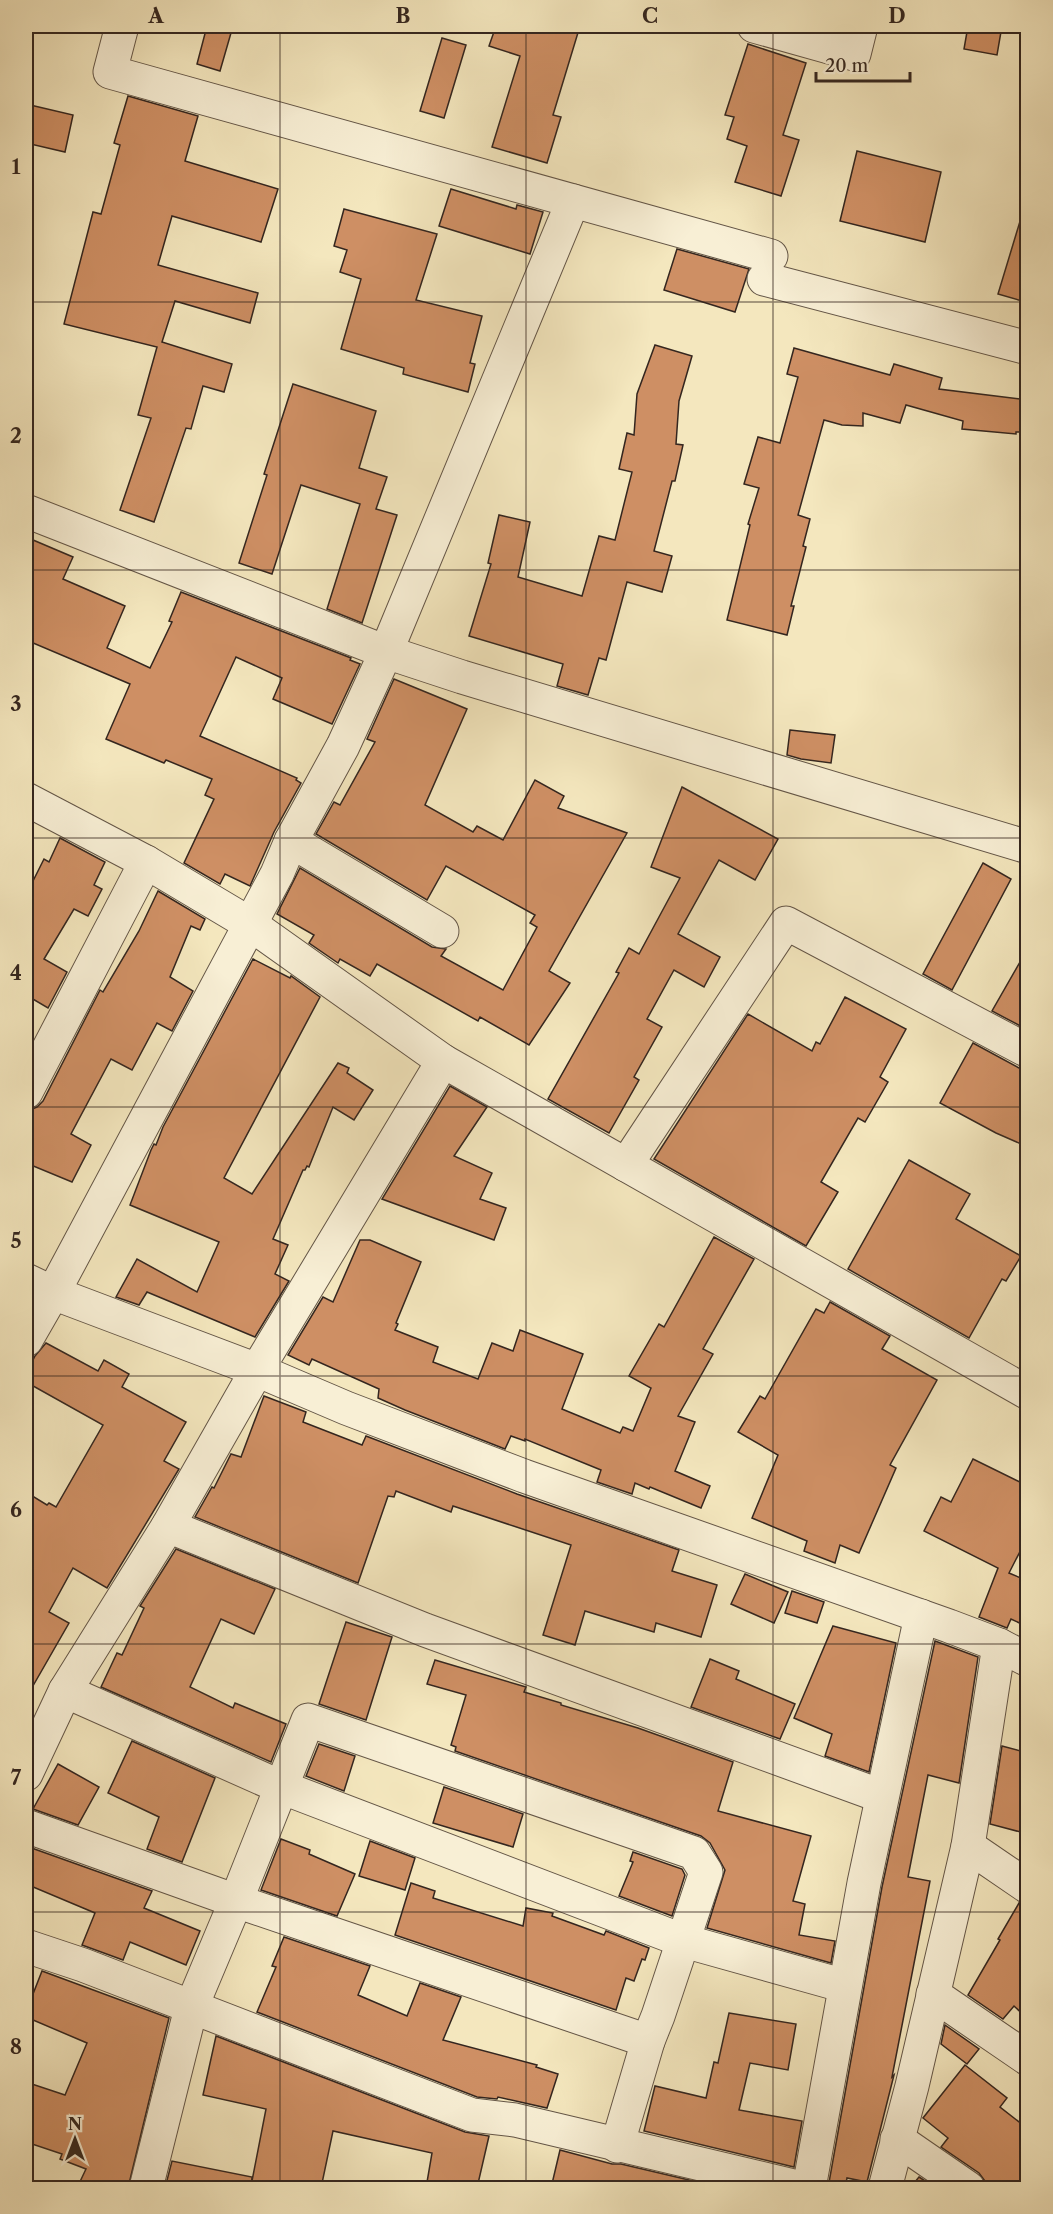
<svg xmlns="http://www.w3.org/2000/svg" width="1053" height="2214" font-family="'Libre Caslon Text',serif">
<style>
.building{fill:#ce8f64;stroke:#34261f;stroke-width:1.5}
.lines{fill:none;stroke-linecap:round;stroke-linejoin:round}
.minor-casing{stroke:#645647;stroke-width:35}
.minor{stroke:#f8efd5;stroke-width:33}
.grid{fill:none;stroke:#34261f;stroke-width:1.5;stroke-opacity:0.55}
.neatline{fill:none;stroke:#34261f;stroke-width:2}
.grid-label{font-size:20px;text-anchor:middle;font-weight:bold;fill:#34261f}
</style>
<rect width="100%" height="100%" fill="#f4e7be"/>
<filter id="stains"><feTurbulence type="fractalNoise" baseFrequency=".00333" numOctaves="4"/><feColorMatrix values="0 0 0 0 .2 0 0 0 0 .09 0 0 0 0 .02 0 0 0 .5 -.17"/></filter>
<radialGradient id="worn" r=".72"><stop offset=".6" stop-color="#630" stop-opacity="0"/><stop offset="1" stop-color="#630" stop-opacity=".3"/></radialGradient>
<!-- building -->
<g class="building">
<path d="M 207,26 L 233,26 L 220,71 L 197,64 Z"/>
<path d="M 496,26 L 580,26 L 553,115 L 561,117 L 547,163 L 492,147 L 520,56 L 489,46 Z"/>
<path d="M 968,26 L 1002,26 L 997,55 L 964,49 Z"/>
<path d="M 442,38 L 466,45 L 444,118 L 420,111 Z"/>
<path d="M 748,44 L 806,63 L 783,135 L 799,140 L 781,196 L 735,182 L 747,146 L 727,139 L 734,117 L 725,115 Z"/>
<path d="M 128,96 L 198,116 L 185,161 L 278,189 L 261,242 L 172,216 L 158,265 L 258,293 L 250,323 L 175,301 L 162,342 L 232,364 L 224,392 L 203,386 L 191,429 L 186,428 L 154,522 L 120,510 L 151,418 L 138,415 L 157,347 L 64,324 L 93,212 L 101,214 L 120,145 L 114,143 Z"/>
<path d="M 26,104 L 73,115 L 65,152 L 26,143 Z"/>
<path d="M 857,151 L 941,172 L 925,242 L 840,221 Z"/>
<path d="M 451,189 L 516,209 L 517,205 L 543,212 L 530,254 L 439,226 Z"/>
<path d="M 344,209 L 437,234 L 416,300 L 482,316 L 470,363 L 475,364 L 468,392 L 403,374 L 404,368 L 341,349 L 361,279 L 340,272 L 347,250 L 334,246 Z"/>
<path d="M 1021,218 L 1028,218 L 1028,282 L 1022,301 L 998,294 Z"/>
<path d="M 677,249 L 749,269 L 735,312 L 664,290 Z"/>
<path d="M 655,345 L 692,356 L 679,401 L 676,444 L 683,445 L 675,481 L 672,481 L 654,551 L 672,556 L 662,592 L 627,582 L 606,660 L 599,658 L 588,695 L 557,686 L 563,664 L 469,636 L 491,564 L 488,563 L 499,515 L 530,522 L 518,577 L 582,596 L 599,536 L 615,540 L 632,472 L 619,469 L 627,433 L 634,435 L 637,394 Z"/>
<path d="M 794,348 L 890,375 L 894,364 L 942,378 L 939,389 L 1028,400 L 1028,432 L 1016,432 L 1016,434 L 962,429 L 963,421 L 906,405 L 900,423 L 863,413 L 863,426 L 842,425 L 824,420 L 798,515 L 810,519 L 803,546 L 806,547 L 791,606 L 794,606 L 787,635 L 727,620 L 750,525 L 748,524 L 759,488 L 744,484 L 758,437 L 780,443 L 798,377 L 787,374 Z"/>
<path d="M 293,384 L 376,411 L 359,468 L 387,477 L 376,509 L 397,515 L 362,623 L 327,609 L 360,504 L 301,485 L 272,574 L 239,563 L 267,475 L 264,474 Z"/>
<path d="M 26,537 L 73,557 L 63,579 L 125,606 L 107,648 L 150,668 L 172,622 L 169,621 L 181,592 L 351,658 L 350,660 L 360,664 L 332,724 L 273,699 L 282,678 L 236,657 L 200,736 L 297,778 L 296,780 L 301,783 L 274,832 L 250,886 L 225,874 L 220,884 L 184,863 L 214,799 L 205,795 L 212,779 L 166,760 L 164,763 L 106,739 L 130,684 L 26,640 Z"/>
<path d="M 394,679 L 467,709 L 425,805 L 473,832 L 477,826 L 503,840 L 535,780 L 564,796 L 558,808 L 627,833 L 549,971 L 570,983 L 529,1045 L 480,1017 L 478,1021 L 377,964 L 370,976 L 340,959 L 338,963 L 309,943 L 314,935 L 277,914 L 300,868 L 432,947 L 446,949 L 441,956 L 503,990 L 537,927 L 530,923 L 535,915 L 446,866 L 427,900 L 316,834 L 334,802 L 340,805 L 375,742 L 367,739 Z"/>
<path d="M 790,730 L 835,735 L 831,763 L 801,759 L 787,755 Z"/>
<path d="M 682,787 L 778,839 L 755,880 L 719,860 L 678,934 L 720,957 L 704,987 L 674,970 L 647,1019 L 662,1027 L 634,1077 L 639,1080 L 609,1133 L 548,1099 L 619,973 L 616,972 L 629,948 L 639,954 L 680,878 L 651,867 Z"/>
<path d="M 60,838 L 105,862 L 94,885 L 102,889 L 88,916 L 74,909 L 44,959 L 67,972 L 48,1008 L 26,995 L 26,895 L 44,859 L 49,862 Z"/>
<path d="M 983,863 L 1011,879 L 952,990 L 923,974 Z"/>
<path d="M 158,891 L 205,919 L 200,930 L 191,926 L 170,977 L 193,991 L 172,1031 L 157,1023 L 132,1070 L 111,1059 L 71,1134 L 91,1145 L 72,1182 L 26,1163 L 26,1121 L 32,1109 L 37,1107 L 43,1101 L 100,990 L 103,992 L 139,931 Z"/>
<path d="M 1028,948 L 1028,1030 L 992,1011 Z"/>
<path d="M 253,959 L 290,978 L 291,976 L 320,997 L 224,1178 L 252,1194 L 338,1063 L 349,1068 L 347,1073 L 373,1090 L 354,1120 L 333,1107 L 309,1167 L 307,1166 L 305,1170 L 303,1170 L 273,1239 L 288,1245 L 275,1274 L 289,1281 L 255,1337 L 147,1292 L 139,1305 L 116,1297 L 137,1259 L 197,1292 L 219,1242 L 130,1205 L 151,1150 L 154,1144 L 156,1145 L 163,1127 Z"/>
<path d="M 845,997 L 906,1029 L 880,1077 L 888,1082 L 865,1122 L 858,1118 L 821,1182 L 838,1192 L 806,1246 L 654,1159 L 748,1014 L 812,1051 L 816,1042 L 820,1044 Z"/>
<path d="M 973,1043 L 1019,1068 L 1028,1070 L 1028,1147 L 996,1133 L 940,1103 Z"/>
<path d="M 450,1086 L 487,1107 L 454,1156 L 492,1173 L 480,1199 L 506,1208 L 494,1240 L 382,1199 Z"/>
<path d="M 909,1160 L 970,1194 L 956,1219 L 1021,1256 L 1006,1281 L 1002,1279 L 969,1338 L 848,1269 Z"/>
<path d="M 714,1237 L 754,1259 L 703,1349 L 713,1354 L 678,1416 L 695,1422 L 675,1471 L 710,1486 L 701,1508 L 650,1487 L 649,1489 L 635,1483 L 632,1494 L 597,1482 L 601,1470 L 525,1439 L 525,1441 L 511,1436 L 505,1449 L 405,1410 L 378,1398 L 379,1389 L 312,1359 L 309,1365 L 288,1355 L 323,1297 L 333,1302 L 360,1240 L 370,1240 L 421,1262 L 396,1323 L 398,1324 L 395,1330 L 438,1347 L 433,1362 L 478,1379 L 492,1343 L 513,1351 L 520,1330 L 583,1354 L 562,1409 L 620,1433 L 623,1427 L 633,1431 L 651,1388 L 629,1376 L 659,1324 L 664,1327 Z"/>
<path d="M 830,1302 L 890,1336 L 882,1349 L 937,1380 L 890,1465 L 896,1468 L 859,1553 L 840,1545 L 835,1563 L 804,1551 L 807,1541 L 752,1518 L 778,1455 L 738,1432 L 760,1396 L 765,1399 L 816,1309 L 824,1313 Z"/>
<path d="M 46,1343 L 98,1371 L 104,1360 L 129,1374 L 122,1387 L 186,1422 L 164,1461 L 179,1469 L 107,1588 L 73,1568 L 49,1612 L 69,1623 L 26,1698 L 26,1492 L 47,1505 L 49,1503 L 56,1507 L 103,1425 L 26,1382 L 26,1374 L 35,1356 Z"/>
<path d="M 264,1396 L 306,1412 L 303,1422 L 362,1445 L 366,1436 L 517,1494 L 679,1550 L 672,1571 L 717,1585 L 701,1637 L 656,1623 L 654,1632 L 585,1611 L 575,1645 L 543,1635 L 571,1545 L 453,1506 L 451,1512 L 396,1491 L 394,1497 L 388,1496 L 358,1583 L 195,1517 L 212,1487 L 214,1488 L 231,1454 L 241,1457 Z"/>
<path d="M 973,1459 L 1028,1486 L 1028,1536 L 1009,1573 L 1028,1581 L 1028,1627 L 1011,1619 L 1007,1628 L 979,1617 L 998,1568 L 924,1531 L 941,1497 L 951,1502 Z"/>
<path d="M 176,1549 L 275,1589 L 254,1634 L 221,1619 L 190,1687 L 233,1708 L 235,1703 L 286,1724 L 271,1762 L 101,1687 L 117,1653 L 122,1655 L 144,1608 L 140,1606 Z"/>
<path d="M 745,1574 L 788,1592 L 774,1623 L 731,1604 Z"/>
<path d="M 792,1591 L 824,1602 L 817,1623 L 785,1613 Z"/>
<path d="M 346,1622 L 392,1637 L 366,1720 L 319,1704 Z"/>
<path d="M 833,1626 L 896,1643 L 869,1772 L 825,1756 L 832,1734 L 794,1718 Z"/>
<path d="M 935,1641 L 978,1657 L 959,1783 L 928,1775 L 908,1877 L 930,1881 L 892,2077 L 894,2075 L 867,2182 L 847,2178 L 845,2188 L 828,2188 L 882,1887 Z"/>
<path d="M 710,1659 L 739,1671 L 736,1679 L 795,1704 L 780,1739 L 691,1707 Z"/>
<path d="M 435,1660 L 526,1687 L 524,1692 L 561,1703 L 561,1705 L 638,1728 L 733,1762 L 718,1811 L 811,1836 L 793,1901 L 805,1904 L 799,1935 L 835,1941 L 831,1963 L 707,1928 L 725,1870 L 710,1843 L 701,1836 L 455,1751 L 456,1747 L 451,1745 L 466,1695 L 427,1684 Z"/>
<path d="M 132,1741 L 215,1778 L 182,1862 L 147,1849 L 159,1817 L 108,1793 Z"/>
<path d="M 319,1744 L 355,1756 L 344,1791 L 306,1776 Z"/>
<path d="M 1002,1746 L 1028,1753 L 1028,1834 L 990,1824 Z"/>
<path d="M 58,1764 L 99,1787 L 78,1825 L 33,1809 Z"/>
<path d="M 444,1787 L 523,1814 L 513,1847 L 433,1823 Z"/>
<path d="M 281,1839 L 310,1850 L 309,1854 L 355,1874 L 337,1916 L 261,1890 Z"/>
<path d="M 370,1841 L 415,1858 L 405,1890 L 359,1876 Z"/>
<path d="M 26,1846 L 152,1891 L 144,1908 L 200,1931 L 186,1965 L 130,1942 L 123,1960 L 82,1945 L 95,1913 L 26,1884 Z"/>
<path d="M 633,1852 L 682,1869 L 685,1875 L 672,1916 L 619,1896 L 633,1862 L 630,1861 Z"/>
<path d="M 411,1883 L 435,1891 L 433,1898 L 523,1926 L 526,1908 L 553,1913 L 552,1916 L 604,1935 L 606,1931 L 649,1948 L 645,1960 L 642,1959 L 634,1981 L 626,1978 L 616,2010 L 395,1935 Z"/>
<path d="M 1019,1903 L 1028,1906 L 1028,2019 L 1014,2006 L 1003,2019 L 968,1995 L 1000,1940 L 998,1939 Z"/>
<path d="M 284,1937 L 370,1966 L 358,1995 L 407,2016 L 420,1983 L 461,1997 L 443,2040 L 537,2065 L 536,2067 L 558,2074 L 547,2108 L 498,2097 L 497,2099 L 477,2097 L 257,2012 L 276,1967 L 272,1966 Z"/>
<path d="M 42,1971 L 169,2018 L 128,2188 L 77,2188 L 86,2169 L 60,2159 L 62,2154 L 26,2142 L 26,2082 L 65,2095 L 87,2043 L 26,2017 L 26,2012 Z"/>
<path d="M 729,2013 L 796,2024 L 788,2070 L 750,2063 L 739,2110 L 802,2121 L 794,2167 L 644,2131 L 655,2086 L 706,2098 L 714,2062 L 718,2063 Z"/>
<path d="M 945,2025 L 979,2049 L 967,2064 L 941,2044 Z"/>
<path d="M 216,2036 L 465,2132 L 489,2136 L 477,2188 L 426,2188 L 432,2153 L 333,2131 L 321,2188 L 165,2188 L 172,2161 L 252,2177 L 251,2186 L 266,2109 L 203,2095 Z"/>
<path d="M 965,2065 L 1007,2098 L 1000,2107 L 1028,2129 L 1028,2188 L 987,2188 L 985,2181 L 979,2173 L 941,2147 L 948,2138 L 923,2118 Z"/>
<path d="M 560,2150 L 612,2164 L 621,2164 L 723,2188 L 551,2188 Z"/>
<path d="M 919,2177 L 936,2188 L 910,2188 Z"/>
</g>
<g class="lines">
<defs>
<g id="minor">
<path d="M 122,26 L 110,72 L 771,256"/>
<path d="M 754,26 L 854,54 L 861,26"/>
<path d="M 764,279 L 1028,348"/>
<path d="M 26,511 L 386,652 L 462,677 L 1028,847"/>
<path d="M 26,799 L 146,862 L 250,924 L 443,1061"/>
<path d="M 291,841 L 442,931"/>
<path d="M 26,1092 L 146,862"/>
<path d="M 626,1165 L 786,923 L 1028,1051"/>
<path d="M 26,1280 L 53,1293 L 257,1370 L 346,1408 L 524,1476 L 949,1626 L 999,1645 L 1028,1660"/>
<path d="M 26,1340 L 53,1293 L 277,874 L 291,841 L 343,746 L 386,652 L 573,201"/>
<path d="M 168,1526 L 425,1630 L 881,1796"/>
<path d="M 65,1691 L 281,1787 L 684,1941 L 845,1986"/>
<path d="M 26,1774 L 65,1691 L 168,1526 L 257,1370 L 443,1061 L 1028,1393"/>
<path d="M 26,1826 L 236,1901 L 648,2041"/>
<path d="M 968,1846 L 999,1645"/>
<path d="M 26,1946 L 83,1965 L 472,2115 L 515,2120 L 802,2188"/>
<path d="M 933,1994 L 1028,2059"/>
<path d="M 897,2139 L 968,2188"/>
<path d="M 146,2188 L 191,2008 L 236,1901 L 308,1720 L 694,1853 L 706,1872 L 658,2016 L 648,2041 L 617,2146"/>
<path d="M 809,2188 L 864,1883 L 921,1616"/>
<path d="M 885,2188 L 912,2086 L 968,1846 L 1028,1887"/>
</g>
</defs>
<!-- minor casing -->
<use href="#minor" class="minor-casing"/>
<!-- minor -->
<use href="#minor" class="minor"/>
</g>
<!-- grid -->
<path class="grid" d="M 280,26 L 280,2188M 526,26 L 526,2188M 773,26 L 773,2188M 26,302 L 1028,302M 26,570 L 1028,570M 26,838 L 1028,838M 26,1107 L 1028,1107M 26,1376 L 1028,1376M 26,1644 L 1028,1644M 26,1912 L 1028,1912"/>
<!-- margin -->
<rect width="1053" height="2214" fill="none" stroke="#f4e7be" stroke-width="66"/>
<!-- north arrow -->
<g transform="translate(75 2139)" stroke="#f8efd5" stroke-width="4.5" paint-order="stroke">
<path d="M0-4.5L10 22L0 15L-10 22Z" fill="#34261f"/>
<text y="-9" font-size="16" font-weight="bold" text-anchor="middle" fill="#34261f">N</text>
</g>
<!-- scale -->
<path d="M816 72v9h94v-9" fill="none" stroke="#34261f" stroke-width="3"/>
<text x="825" y="72" font-size="18" fill="#34261f" stroke="#f8efd5" stroke-width="4.5" paint-order="stroke">20 m</text>
<rect x="33" y="33" width="987" height="2148" class="neatline"/>
<g class="grid-label">
<text x="156" y="23">A</text>
<text x="403" y="23">B</text>
<text x="650" y="23">C</text>
<text x="897" y="23">D</text>
<text x="16" y="174">1</text>
<text x="16" y="443">2</text>
<text x="16" y="711">3</text>
<text x="16" y="980">4</text>
<text x="16" y="1248">5</text>
<text x="16" y="1517">6</text>
<text x="16" y="1785">7</text>
<text x="16" y="2054">8</text>
</g>
<rect width="100%" height="100%" filter="url(#stains)"/>
<rect width="100%" height="100%" fill="url(#worn)"/>
</svg>
